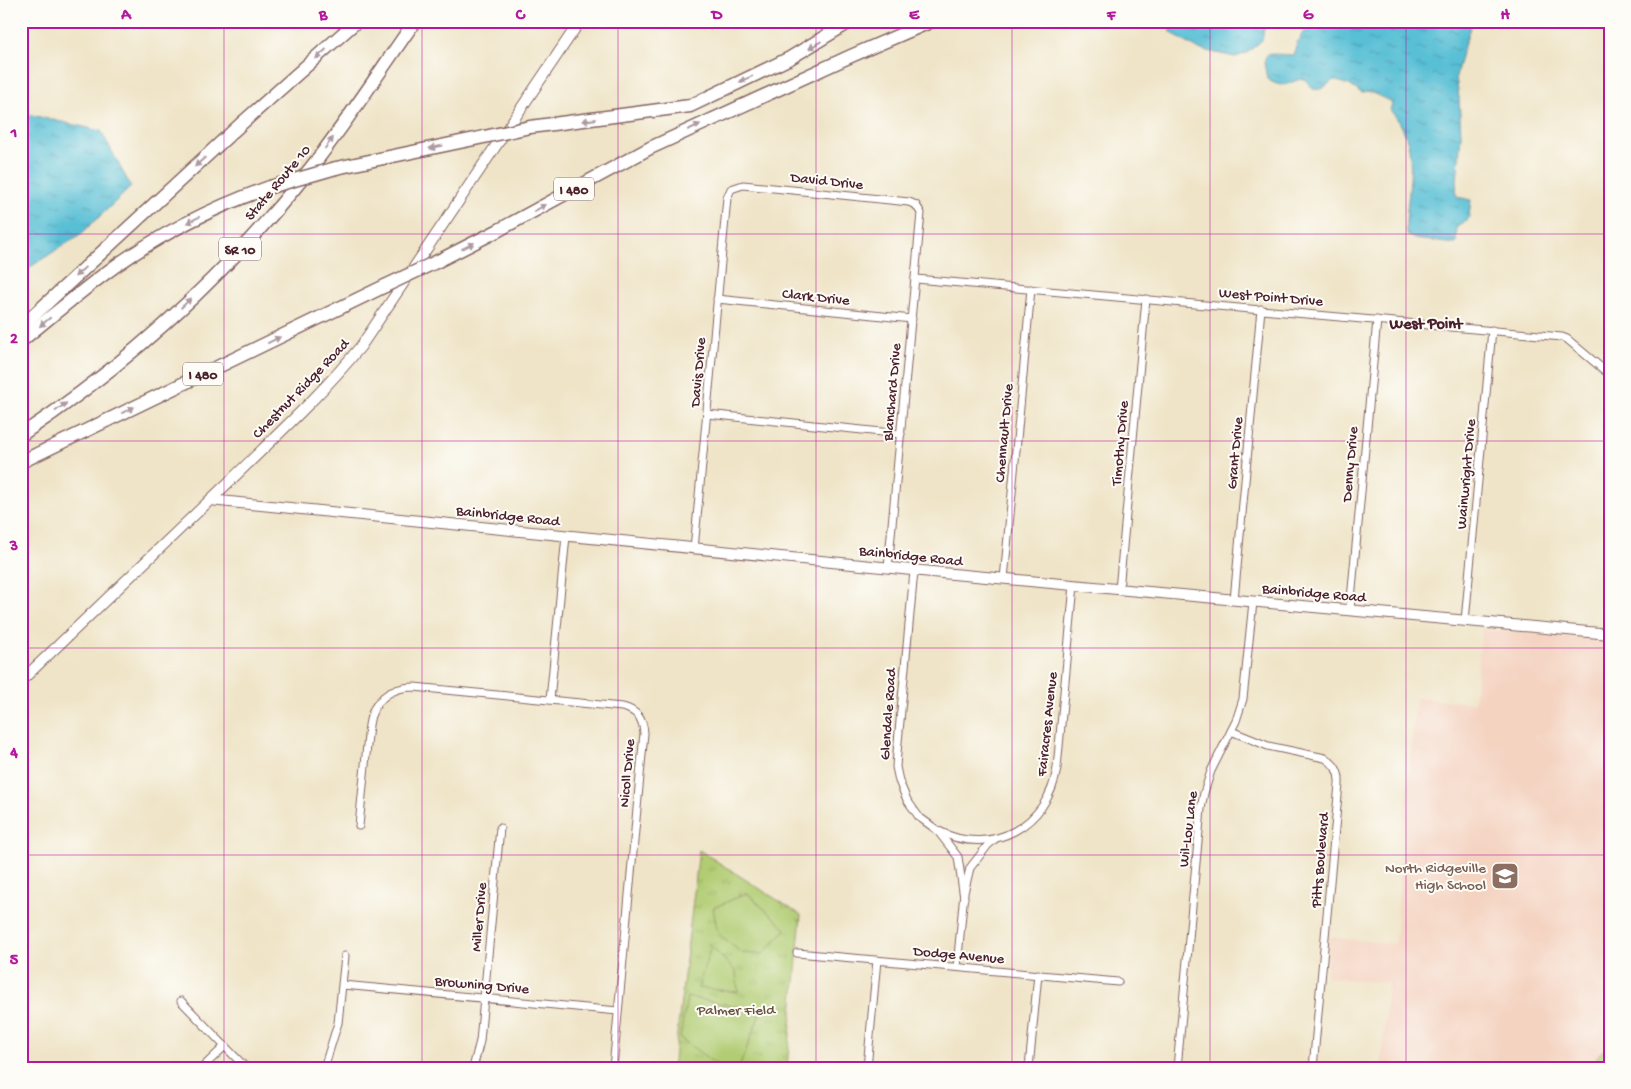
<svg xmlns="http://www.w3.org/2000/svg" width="1631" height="1089" font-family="'Gochi Hand',sans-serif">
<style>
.built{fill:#f4d3c1}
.park{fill:url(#park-tufts);stroke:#7e764e}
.pitch{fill:#b1cc72;stroke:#7e764e}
.water{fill:url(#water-ripples);stroke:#516f80}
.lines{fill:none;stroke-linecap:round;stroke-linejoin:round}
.street-casing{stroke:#846462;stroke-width:9}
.secondary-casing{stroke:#846462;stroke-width:12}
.highway-casing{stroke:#846462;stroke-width:15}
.street{stroke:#fff;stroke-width:7}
.secondary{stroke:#fff;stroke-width:10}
.highway{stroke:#fff;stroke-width:12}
.highway-bridge-casing{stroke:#846462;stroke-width:15;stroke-linecap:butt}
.highway-bridge{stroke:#fff;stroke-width:12}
.oneway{fill:#ae9aa0}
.grid{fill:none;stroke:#b5179e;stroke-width:1;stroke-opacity:0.55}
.labels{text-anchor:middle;stroke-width:4;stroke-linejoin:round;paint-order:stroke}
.shield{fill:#fdfcf7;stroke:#806168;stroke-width:1}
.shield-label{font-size:14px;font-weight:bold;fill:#4a1f2b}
.street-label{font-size:15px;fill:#4a1f2b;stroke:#fdfcf7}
.education-label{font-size:15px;fill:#785e54;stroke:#fdfcf7;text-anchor:end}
.park-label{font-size:15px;fill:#695340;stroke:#fdfcf7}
.neighbourhood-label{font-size:16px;font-weight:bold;fill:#4a1f2b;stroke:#fdfcf7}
.neatline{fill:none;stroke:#b5179e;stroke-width:2}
.grid-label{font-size:16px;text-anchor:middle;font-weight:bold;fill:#b5179e}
</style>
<defs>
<pattern id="park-tufts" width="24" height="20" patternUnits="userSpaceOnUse" patternTransform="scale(1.25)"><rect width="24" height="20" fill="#b1cc72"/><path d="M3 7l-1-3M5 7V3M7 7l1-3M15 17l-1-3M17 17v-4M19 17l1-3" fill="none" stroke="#9aaf63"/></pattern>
<pattern id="water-ripples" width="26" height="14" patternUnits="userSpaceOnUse" patternTransform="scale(1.25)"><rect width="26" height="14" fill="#58bfd5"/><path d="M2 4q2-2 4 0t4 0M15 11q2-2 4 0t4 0" fill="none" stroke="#4b9bad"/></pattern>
</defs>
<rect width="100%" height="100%" fill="#fdfcf7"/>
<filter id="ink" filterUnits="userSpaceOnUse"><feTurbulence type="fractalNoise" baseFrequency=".02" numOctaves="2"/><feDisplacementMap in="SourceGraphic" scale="10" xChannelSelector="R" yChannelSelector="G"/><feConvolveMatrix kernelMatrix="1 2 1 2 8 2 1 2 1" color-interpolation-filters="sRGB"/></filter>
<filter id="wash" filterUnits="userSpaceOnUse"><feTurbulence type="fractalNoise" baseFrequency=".0096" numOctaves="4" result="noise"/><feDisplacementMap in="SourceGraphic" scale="20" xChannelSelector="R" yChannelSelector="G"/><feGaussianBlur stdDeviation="1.12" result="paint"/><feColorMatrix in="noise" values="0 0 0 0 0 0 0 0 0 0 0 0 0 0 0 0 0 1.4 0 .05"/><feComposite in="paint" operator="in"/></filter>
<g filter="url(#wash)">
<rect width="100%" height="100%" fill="#efe4c7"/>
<!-- built -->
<path class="built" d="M 1482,629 L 1610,640 L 1610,1068 L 1381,1068 L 1388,983 L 1326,977 L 1329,937 L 1395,944 L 1405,816 L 1416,698 L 1474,703 Z"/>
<!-- park -->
<path class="park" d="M 699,850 L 801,915 L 787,1068 L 673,1068 Z"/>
<!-- pitch -->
<g class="pitch">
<path d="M 747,893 L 786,929 L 763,954 L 742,953 L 718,934 L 713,908 Z"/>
<path d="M 711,946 L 736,972 L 738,992 L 698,988 Z"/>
<path d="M 687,997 L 761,1011 L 739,1068 L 721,1068 L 680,1038 Z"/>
<path d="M 1610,1045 L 1610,1068 L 1590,1068 L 1600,1053 Z"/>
</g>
<!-- water -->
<g class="water">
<path d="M 1170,21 L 1265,21 L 1265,24 L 1262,40 L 1247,53 L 1235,57 L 1198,49 L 1177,37 L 1170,31 Z"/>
<path d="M 1310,21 L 1472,21 L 1462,52 L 1456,77 L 1459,98 L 1461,135 L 1456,193 L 1457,197 L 1471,200 L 1469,216 L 1467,221 L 1457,226 L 1456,244 L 1415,239 L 1408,236 L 1406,231 L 1406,221 C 1409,181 1420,142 1390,110 L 1392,104 L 1390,101 C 1381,98 1372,90 1362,93 L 1349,85 L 1334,80 C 1326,85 1323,91 1313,89 L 1305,79 C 1290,79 1286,92 1267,79 L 1264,62 L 1266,56 L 1271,54 L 1294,55 L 1297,42 L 1300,40 C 1302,28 1307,33 1315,28 L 1314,23 Z"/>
<path d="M 23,113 L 101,131 L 131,187 L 81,234 L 21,273 L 21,114 Z"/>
</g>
</g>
<g filter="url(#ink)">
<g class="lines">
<defs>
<g id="street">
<path d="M 916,279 L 1562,337 L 1567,339 L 1610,375"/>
<path d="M 717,299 L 912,319"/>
<path d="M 707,414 L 901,434"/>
<path d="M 694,549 L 727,198 L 731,189 L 743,185 L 909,202 L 916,205 L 921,213 L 888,568"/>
<path d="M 914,571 L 897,753 L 896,767 L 899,781 L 907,800 L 919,817 L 937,830 L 958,857 L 964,898"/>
<path d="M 1004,579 L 1031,289"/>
<path d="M 1119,590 L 1146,299"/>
<path d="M 1234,600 L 1261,309"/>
<path d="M 1350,610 L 1377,320"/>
<path d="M 1465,621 L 1492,330"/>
<path d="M 1608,634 L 1610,617"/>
<path d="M 550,700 L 566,536"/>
<path d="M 1231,731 L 1268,746 L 1325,758 C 1335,764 1340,772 1339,784 L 1313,1068"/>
<path d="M 359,826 L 369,725 C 372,701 390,687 414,687 L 622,707 C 636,710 643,718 644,733 L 613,1068"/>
<path d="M 939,831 C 991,858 1049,825 1057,768 L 1074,585"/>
<path d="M 797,953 L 1118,982"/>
<path d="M 957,967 L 964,893 L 970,868 L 988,845 L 994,840"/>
<path d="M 343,985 L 618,1011"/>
<path d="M 181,1001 L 246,1068"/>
<path d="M 202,1068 L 225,1046"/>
<path d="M 324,1068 L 338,1023 L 345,956"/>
<path d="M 473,1068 L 480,1041 L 500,828"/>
<path d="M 867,1068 L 877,960"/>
<path d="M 1029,1068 L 1038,974"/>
<path d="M 1177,1068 L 1201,809 L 1204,793 L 1211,771 L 1236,721 L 1243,699 L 1253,602"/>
</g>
<g id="secondary">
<path d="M 210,500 L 942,573 L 1610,634"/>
<path d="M 21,681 C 92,613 162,546 232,479 C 276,436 322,394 361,346 L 580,21"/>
</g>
<g id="highway">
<path d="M 530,127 L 690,106 L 790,58 L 851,21"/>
<path d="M 336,168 L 484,137"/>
<path d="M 438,261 L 497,231 L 650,148 L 851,56 L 932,21"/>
<path d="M 21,327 L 241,124 L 357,21"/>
<path d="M 21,341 C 52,316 82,290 114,267 C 162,233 214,207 270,187"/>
<path d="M 21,435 C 130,362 229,272 310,169 C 347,122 380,71 415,21"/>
<path d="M 21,462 L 385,286"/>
</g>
</defs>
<!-- street casing -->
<use href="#street" class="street-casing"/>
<!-- secondary casing -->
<use href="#secondary" class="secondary-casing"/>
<!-- highway casing -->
<use href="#highway" class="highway-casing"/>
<!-- street -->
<use href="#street" class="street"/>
<!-- secondary -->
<use href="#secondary" class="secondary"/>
<!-- highway -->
<use href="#highway" class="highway"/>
<defs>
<g id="highway-bridge">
<path d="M 484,137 L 530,127"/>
<path d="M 270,187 L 336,168"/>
<path d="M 385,286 L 438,261"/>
</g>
</defs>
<!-- highway-bridge casing -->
<use href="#highway-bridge" class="highway-bridge-casing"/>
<!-- highway-bridge -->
<use href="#highway-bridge" class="highway-bridge"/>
</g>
<!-- one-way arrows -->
<defs><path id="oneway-solid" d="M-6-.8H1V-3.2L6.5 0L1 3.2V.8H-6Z" transform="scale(1.25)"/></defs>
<g class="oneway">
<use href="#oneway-solid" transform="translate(815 45) rotate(149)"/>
<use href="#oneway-solid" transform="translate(321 54) rotate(138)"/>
<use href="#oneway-solid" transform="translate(746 79) rotate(155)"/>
<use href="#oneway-solid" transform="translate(589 120) rotate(173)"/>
<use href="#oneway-solid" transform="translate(694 127) rotate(-25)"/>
<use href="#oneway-solid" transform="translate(329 143) rotate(-53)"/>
<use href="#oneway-solid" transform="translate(436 147) rotate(168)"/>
<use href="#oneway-solid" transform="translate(200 162) rotate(138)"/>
<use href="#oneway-solid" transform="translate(540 208) rotate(-29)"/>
<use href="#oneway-solid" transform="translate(193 220) rotate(154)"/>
<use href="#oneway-solid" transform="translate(468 246) rotate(-27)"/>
<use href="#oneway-solid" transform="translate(80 272) rotate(137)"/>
<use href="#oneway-solid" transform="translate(186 303) rotate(-44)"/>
<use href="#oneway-solid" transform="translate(45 322) rotate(140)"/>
<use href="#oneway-solid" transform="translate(274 340) rotate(-26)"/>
<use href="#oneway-solid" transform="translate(61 407) rotate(-36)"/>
<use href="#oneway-solid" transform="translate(128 410) rotate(-26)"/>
</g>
</g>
<!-- grid -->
<path class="grid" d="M 224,21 L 224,1068M 422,21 L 422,1068M 618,21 L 618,1068M 816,21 L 816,1068M 1012,21 L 1012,1068M 1210,21 L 1210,1068M 1406,21 L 1406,1068M 21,234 L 1610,234M 21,441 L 1610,441M 21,648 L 1610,648M 21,855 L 1610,855"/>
<!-- icons -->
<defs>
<symbol id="school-square" viewBox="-11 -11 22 22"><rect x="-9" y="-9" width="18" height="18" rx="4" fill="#8d6e63" stroke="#fdfcf7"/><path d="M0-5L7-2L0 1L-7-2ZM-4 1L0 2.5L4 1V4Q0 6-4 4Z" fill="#fff"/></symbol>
</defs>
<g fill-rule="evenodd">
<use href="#school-square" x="1489" y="860" width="32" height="32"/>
</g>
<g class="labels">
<!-- shield labels -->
<g class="shield">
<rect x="554" y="177.5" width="40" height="23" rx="4"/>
<rect x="219" y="237.5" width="42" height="23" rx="4"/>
<rect x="183" y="362.5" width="40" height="23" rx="4"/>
</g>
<g class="shield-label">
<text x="574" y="194">I 480</text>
<text x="240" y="254">SR 10</text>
<text x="203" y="379">I 480</text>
</g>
<!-- street labels -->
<g class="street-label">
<text transform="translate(827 180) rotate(6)" y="5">David Drive</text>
<text transform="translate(277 182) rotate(-50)" y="5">State Route 10</text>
<text transform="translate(816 296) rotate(6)" y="5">Clark Drive</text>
<text transform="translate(1271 296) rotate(5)" y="5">West Point Drive</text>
<text transform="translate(697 372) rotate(-85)" y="5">Davis Drive</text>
<text transform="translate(300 388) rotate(-46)" y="5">Chestnut Ridge Road</text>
<text transform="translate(891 392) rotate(-85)" y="5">Blanchard Drive</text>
<text transform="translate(1003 433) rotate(-85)" y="5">Chennault Drive</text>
<text transform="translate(1119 443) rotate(-85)" y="5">Timothy Drive</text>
<text transform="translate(1234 453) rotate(-85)" y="5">Grant Drive</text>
<text transform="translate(1349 464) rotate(-85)" y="5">Denny Drive</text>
<text transform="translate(1465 474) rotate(-85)" y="5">Wainwright Drive</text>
<text transform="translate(508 515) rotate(6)" y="5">Bainbridge Road</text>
<text transform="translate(911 555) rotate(6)" y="5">Bainbridge Road</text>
<text transform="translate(1314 592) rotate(5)" y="5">Bainbridge Road</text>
<text transform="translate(887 714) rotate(-86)" y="5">Glendale Road</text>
<text transform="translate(1046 724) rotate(-84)" y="5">Fairacres Avenue</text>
<text transform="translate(626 773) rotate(-85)" y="5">Nicoll Drive</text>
<text transform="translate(1187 829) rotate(-83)" y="5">Wil-Lou Lane</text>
<text transform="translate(1319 860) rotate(-85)" y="5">Pitts Boulevard</text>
<text transform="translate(478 917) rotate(-85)" y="5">Miller Drive</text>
<text transform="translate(959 954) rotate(5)" y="5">Dodge Avenue</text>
<text transform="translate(482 984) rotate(5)" y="5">Browning Drive</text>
</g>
<!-- education labels -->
<g class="education-label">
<text x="1486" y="872">North Ridgeville<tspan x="1486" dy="17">High School</tspan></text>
</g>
<!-- park labels -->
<g class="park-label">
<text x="736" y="1014">Palmer Field</text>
</g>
<!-- neighbourhood labels -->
<g class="neighbourhood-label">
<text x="1426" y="328">West Point</text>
</g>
</g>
<!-- margin -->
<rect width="1631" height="1089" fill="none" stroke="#fdfcf7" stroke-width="55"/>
<rect x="28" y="28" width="1576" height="1034" class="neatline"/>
<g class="grid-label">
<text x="126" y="19">A</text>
<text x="323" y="19">B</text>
<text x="520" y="19">C</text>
<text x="717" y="19">D</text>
<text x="914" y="19">E</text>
<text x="1111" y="19">F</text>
<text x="1308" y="19">G</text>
<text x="1505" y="19">H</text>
<text x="14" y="137">1</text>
<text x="14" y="343">2</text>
<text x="14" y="550">3</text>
<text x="14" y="757">4</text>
<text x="14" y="964">5</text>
</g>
</svg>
